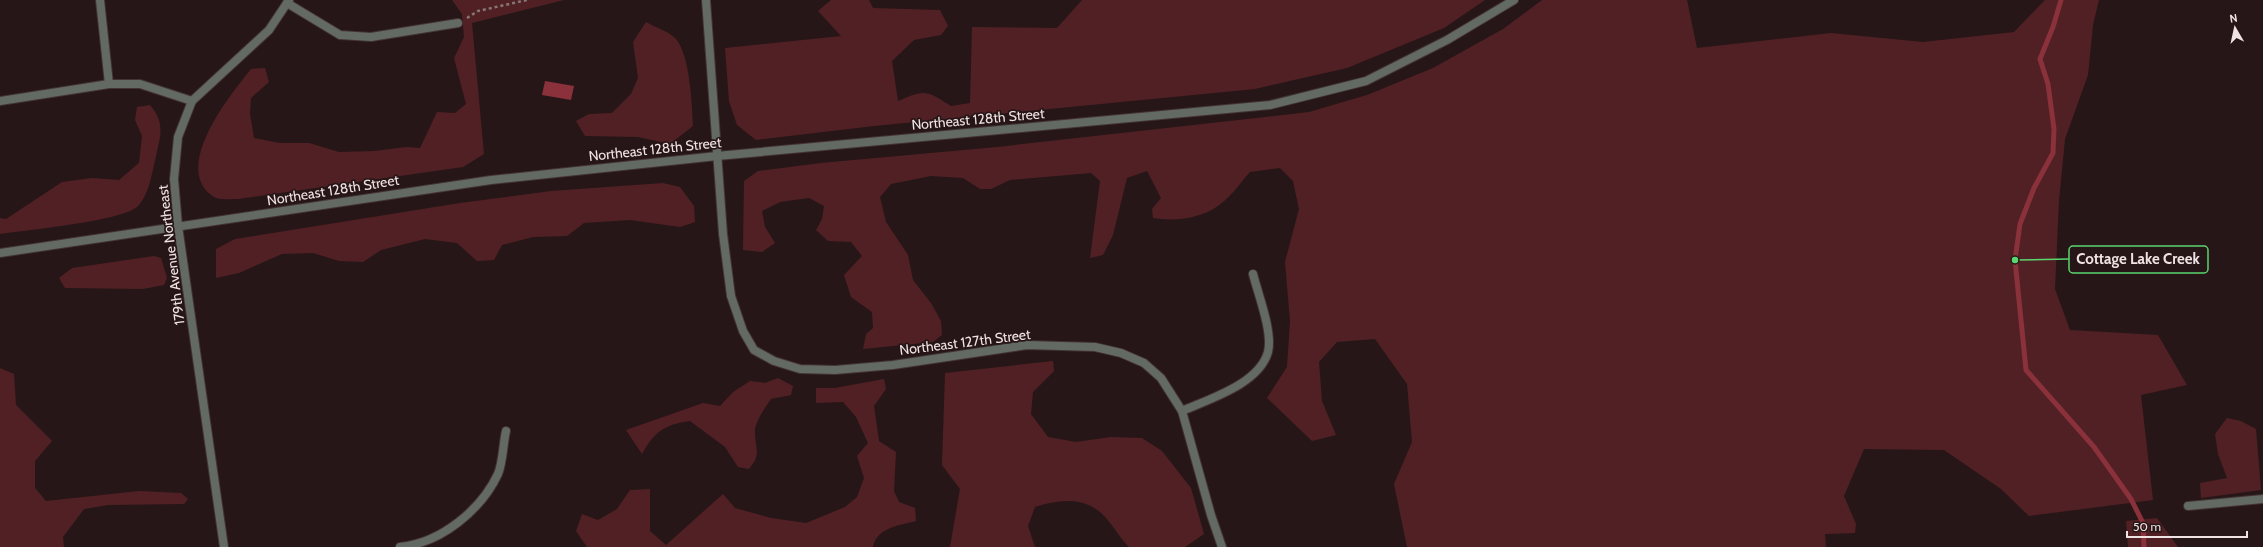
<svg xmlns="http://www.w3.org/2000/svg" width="2263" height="547" font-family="Cabin,sans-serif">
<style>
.green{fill:#512024}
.water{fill:#8a313b}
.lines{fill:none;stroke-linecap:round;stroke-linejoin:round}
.stream{stroke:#8a313b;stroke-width:5}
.minor-casing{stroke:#433333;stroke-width:10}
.tertiary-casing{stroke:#433333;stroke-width:10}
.path{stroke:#867777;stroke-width:2.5;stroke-dasharray:3 3;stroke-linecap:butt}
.minor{stroke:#636a63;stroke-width:8}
.tertiary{stroke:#636a63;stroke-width:8}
.labels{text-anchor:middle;stroke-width:3.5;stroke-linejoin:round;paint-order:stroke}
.street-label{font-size:14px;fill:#efe2e2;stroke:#271617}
.leader{fill:none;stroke:#5bd56e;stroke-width:1.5}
.callout-dot{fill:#5bd56e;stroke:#271617;stroke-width:1.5}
.callout{fill:#271617;stroke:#5bd56e;stroke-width:1.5}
.callout-label{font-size:15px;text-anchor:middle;font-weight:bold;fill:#efe2e2}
</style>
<rect width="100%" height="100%" fill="#271617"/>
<!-- green -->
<g class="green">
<path d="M 452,0 L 564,0 L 472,23 L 484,154 L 463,167 L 238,199 C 231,199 219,200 214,197 C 170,169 230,95 251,69 L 265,68 L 269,82 L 251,98 L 250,114 L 254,138 L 280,143 L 309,143 L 339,152 L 374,151 L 406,147 L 420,148 L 437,112 L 455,113 L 466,104 L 454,58 L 464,37 L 462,14 Z"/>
<path d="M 831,0 L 869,0 L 873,8 L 940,10 L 948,26 L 941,35 L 914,40 L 892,61 L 898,101 C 925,89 926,90 951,106 L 970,103 L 972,27 L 1057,28 L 1082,0 L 1485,0 L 1444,28 L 1347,68 L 1255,89 L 874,126 L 756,140 L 737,125 L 729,101 L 725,48 L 841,36 L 818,11 Z"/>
<path d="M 1542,0 L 1687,0 L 1697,48 L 1831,33 L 1923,42 L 2014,32 L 2045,0 L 2099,0 L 2093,25 L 2088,75 L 2065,139 L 2059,201 L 2055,289 L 2070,330 L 2158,335 L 2187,385 L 2141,395 L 2153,500 L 2029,516 L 2001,489 L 1944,450 L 1864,449 L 1844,496 L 1856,524 L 1855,533 L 1825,534 L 1826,547 L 1407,547 L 1394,484 L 1412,442 L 1407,384 L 1375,339 L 1337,342 L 1319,362 L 1322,401 L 1336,435 L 1312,441 L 1267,398 L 1287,367 L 1290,321 L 1285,262 L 1299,209 L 1293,181 L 1280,168 L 1250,172 C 1241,182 1233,194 1223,202 C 1205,218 1176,222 1153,218 L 1152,209 L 1161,198 L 1147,171 L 1127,178 L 1113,235 L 1103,255 L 1090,258 L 1100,181 L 1091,173 L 1010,180 L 991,189 L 980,189 L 963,178 L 931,176 L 891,184 L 880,197 L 886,222 L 908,255 L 913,280 L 931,303 L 941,321 L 942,335 L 933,342 L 863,349 L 866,334 L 873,328 L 872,312 L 851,297 L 844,275 L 862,256 L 851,242 L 828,241 L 816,230 L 822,219 L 824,206 L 809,198 L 780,202 L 762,211 L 765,227 L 775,243 L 762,252 L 743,250 L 744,181 L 758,171 L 821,163 L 997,147 L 1309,112 L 1367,95 L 1433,68 L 1503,29 Z"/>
<path d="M 646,22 C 654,27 669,31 676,39 C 690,56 692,104 693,126 L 670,144 L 638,137 L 585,136 L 576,121 L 589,114 L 612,113 L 631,94 L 638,78 L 633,42 Z"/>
<path d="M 150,105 C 165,123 161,135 156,156 C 152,172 150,192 139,205 C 127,221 25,230 0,234 L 0,218 L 6,219 L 62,182 L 92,178 L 119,180 L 139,163 L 142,136 L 135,120 L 137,107 Z"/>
<path d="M 663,183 L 680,187 L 694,206 L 695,222 L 680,227 L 630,220 L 584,223 L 567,236 L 533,237 L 502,245 L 494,260 L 477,261 L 457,243 L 425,239 L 381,250 L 363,262 L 339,261 L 313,253 L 282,254 L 239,273 L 216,278 L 216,249 L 235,239 L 460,203 L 551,191 Z"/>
<path d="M 154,256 L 161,258 L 167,278 L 164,285 L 143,289 L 65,288 L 59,278 L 72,268 Z"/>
<path d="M 1053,361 L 1054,371 L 1033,392 L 1031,414 L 1048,437 L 1076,442 L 1111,437 L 1142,438 L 1162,451 L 1191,488 L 1204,534 L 1185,547 L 1129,547 C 1120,538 1114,527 1106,518 C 1087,496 1060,499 1035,507 L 1028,526 L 1035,547 L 950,547 L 960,489 L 942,465 L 945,373 Z"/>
<path d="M 0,368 L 14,374 L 16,405 L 52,441 L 35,461 L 35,488 L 46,501 L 139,491 L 181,493 L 188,499 L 184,504 L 108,505 L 84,509 L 63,537 L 64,547 L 0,547 Z"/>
<path d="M 778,378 L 793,386 L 791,395 L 771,399 C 765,408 756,420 755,430 C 754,447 763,453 749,469 L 738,467 L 725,447 L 690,421 C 664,425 655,431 642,454 L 626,430 L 703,403 L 720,406 L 733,392 L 750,381 L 765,383 Z"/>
<path d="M 884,379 L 886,389 L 874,406 L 879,441 L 896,452 L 894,491 L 899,502 L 915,508 L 916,521 C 901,525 877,527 873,547 L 587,547 L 576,531 L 582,514 L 598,520 L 617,509 L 630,490 L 650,489 L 650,531 L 666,545 L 723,494 L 735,508 L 771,518 L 806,523 L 845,507 L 857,497 L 864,478 L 857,456 L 868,443 L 856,417 L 843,402 L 816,403 L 816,388 L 835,388 Z"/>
<path d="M 2227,418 L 2241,421 L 2256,429 L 2261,490 L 2201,498 L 2200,483 L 2227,478 L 2218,454 L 2215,434 Z"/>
<path d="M 2157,518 L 2178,547 L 2128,547 L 2126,521 Z"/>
</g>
<!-- water -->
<path class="water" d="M 545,81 L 574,86 L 571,100 L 542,95 Z"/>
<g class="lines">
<!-- stream -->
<path class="stream" d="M 2061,0 L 2053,27 L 2040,59 L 2048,84 L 2054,129 L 2053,153 L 2034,188 L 2020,224 L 2015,260 L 2026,370 L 2094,447 L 2131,499 L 2143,523 L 2144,547"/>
<defs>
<g id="minor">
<path d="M 100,0 L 109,84"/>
<path d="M 706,0 L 723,234 L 731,296 L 743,331 L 754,350 L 774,361 L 800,369 L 835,370 L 893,365 L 1027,345 L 1095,347 L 1121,353 L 1144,363 L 1161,378 L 1182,411 L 1211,515 L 1222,547"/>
<path d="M 287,3 L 340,35 L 371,37 L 458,23"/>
<path d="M 0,101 L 109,84 L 140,84 L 192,101"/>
<path d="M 1182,411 C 1209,399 1259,384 1268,352 C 1273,332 1258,294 1253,274"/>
<path d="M 2188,506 L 2263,499"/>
<path d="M 224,547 L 178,226 L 174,179 L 178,137 L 192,101 L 269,30 L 289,0"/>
<path d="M 400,547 C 441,543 481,510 498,474 C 503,462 503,444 506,431"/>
</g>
<path id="tertiary" d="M 0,253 L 491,180 L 717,156 L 1270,105 L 1366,81 L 1447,40 L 1514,0"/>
</defs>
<!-- minor casing -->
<use href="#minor" class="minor-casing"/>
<!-- tertiary casing -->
<use href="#tertiary" class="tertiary-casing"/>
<!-- path -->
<path class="path" d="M 467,18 L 478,11 L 527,0"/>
<!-- minor -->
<use href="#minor" class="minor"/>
<!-- tertiary -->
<use href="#tertiary" class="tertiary"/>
</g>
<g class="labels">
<!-- street labels -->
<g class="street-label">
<text transform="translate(978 119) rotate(-5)" y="5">Northeast 128th Street</text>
<text transform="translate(655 149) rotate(-6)" y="5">Northeast 128th Street</text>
<text transform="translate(333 190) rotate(-9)" y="5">Northeast 128th Street</text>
<text transform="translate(171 255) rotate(-97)" y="5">179th Avenue Northeast</text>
<text transform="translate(965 342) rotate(-7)" y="5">Northeast 127th Street</text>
</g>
</g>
<!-- callouts -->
<path class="leader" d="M2015 260L2069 259"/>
<circle class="callout-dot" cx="2015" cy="260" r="4"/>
<rect class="callout" x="2069" y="246" width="139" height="27" rx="4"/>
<g class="callout-label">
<text x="2138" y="264">Cottage Lake Creek</text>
</g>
<!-- north arrow -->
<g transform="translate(2235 28) rotate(351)" stroke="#271617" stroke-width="3" paint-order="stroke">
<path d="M0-3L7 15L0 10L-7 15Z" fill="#efe2e2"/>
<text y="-6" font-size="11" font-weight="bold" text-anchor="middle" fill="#efe2e2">N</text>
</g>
<!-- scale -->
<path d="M2127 531v6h120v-6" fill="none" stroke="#efe2e2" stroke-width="2"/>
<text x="2133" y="531" font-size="12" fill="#efe2e2" stroke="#271617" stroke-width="3" paint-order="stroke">50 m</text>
</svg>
